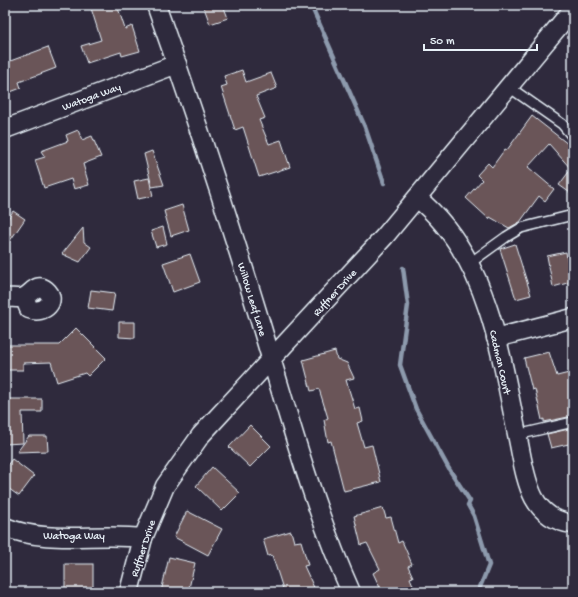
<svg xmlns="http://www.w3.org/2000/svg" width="578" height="597" font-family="'Gochi Hand',sans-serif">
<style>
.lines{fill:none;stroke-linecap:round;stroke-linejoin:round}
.stream{stroke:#8d9aad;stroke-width:4.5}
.building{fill:#6b5559;stroke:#e8f1f8}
.lane-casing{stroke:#e8f1f8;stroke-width:12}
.street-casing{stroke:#e8f1f8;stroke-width:21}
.lane{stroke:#2f2a3d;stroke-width:9}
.street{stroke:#2f2a3d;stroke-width:18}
.labels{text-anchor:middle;stroke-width:3;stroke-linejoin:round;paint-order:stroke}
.street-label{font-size:11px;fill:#e8f1f8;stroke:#2f2a3d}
</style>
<rect width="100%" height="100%" fill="#2f2a3d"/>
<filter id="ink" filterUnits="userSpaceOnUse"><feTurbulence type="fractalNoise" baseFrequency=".025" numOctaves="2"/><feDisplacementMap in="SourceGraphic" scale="8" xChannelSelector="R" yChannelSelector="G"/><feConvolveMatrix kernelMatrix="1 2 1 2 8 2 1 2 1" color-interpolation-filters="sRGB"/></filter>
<g filter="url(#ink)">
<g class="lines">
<!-- stream -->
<g class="stream">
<path d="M 311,5 L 365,127 L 384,183"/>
<path d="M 403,268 L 408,305 L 400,365 L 416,409 L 449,469 L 470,501 L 468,505 L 474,516 L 489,565 L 478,592"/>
</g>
</g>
<!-- building -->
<g class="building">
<path d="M 90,5 L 117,5 L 125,29 L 132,26 L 140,51 L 122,56 L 121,52 L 87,63 L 81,46 L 101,40 Z"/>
<path d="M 203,5 L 223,5 L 228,18 L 210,24 Z"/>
<path d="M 48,47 L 56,68 L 19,82 L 21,88 L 5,94 L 5,63 Z"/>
<path d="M 242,70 L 246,82 L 271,73 L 277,88 L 256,96 L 265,118 L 259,120 L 269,144 L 281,140 L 290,167 L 259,177 L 243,127 L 235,130 L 221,87 L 227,85 L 224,76 Z"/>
<path d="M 532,116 L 573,148 L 573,195 L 559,185 L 571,169 L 549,144 L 528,167 L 554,189 L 545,201 L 539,196 L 520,222 L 509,228 L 490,217 L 489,219 L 466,198 L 482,180 L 477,175 L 488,163 L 492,167 L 505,149 L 507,150 Z"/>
<path d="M 78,130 L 82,140 L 92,136 L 101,157 L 83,164 L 89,185 L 74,189 L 71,179 L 44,188 L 35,160 L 45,157 L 41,151 L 68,141 L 66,135 Z"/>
<path d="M 152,151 L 164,185 L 152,187 L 144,154 Z"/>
<path d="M 149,178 L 153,196 L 138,199 L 134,181 Z"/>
<path d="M 182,205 L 189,230 L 171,236 L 164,211 Z"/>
<path d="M 13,211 L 25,219 L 5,248 L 5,223 Z"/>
<path d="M 163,227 L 167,244 L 156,247 L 151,231 Z"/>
<path d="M 83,228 L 84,242 L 91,247 L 80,262 L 62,254 Z"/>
<path d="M 515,244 L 531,295 L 516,299 L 500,249 Z"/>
<path d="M 566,252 L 571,282 L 553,287 L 547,256 Z"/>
<path d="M 190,254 L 200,282 L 173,292 L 163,263 Z"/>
<path d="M 91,290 L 115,293 L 112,311 L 88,308 Z"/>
<path d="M 119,322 L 135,322 L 135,338 L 119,337 Z"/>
<path d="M 76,328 L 106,358 L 88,376 L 85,373 L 57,382 L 51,362 L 23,363 L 23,370 L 5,370 L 5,345 L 59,345 Z"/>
<path d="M 335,351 L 337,359 L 347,363 L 354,378 L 346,380 L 355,409 L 360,408 L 363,421 L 357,423 L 364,447 L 372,445 L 381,482 L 344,491 L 331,441 L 328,442 L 324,420 L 328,418 L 319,389 L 311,391 L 303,360 Z"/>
<path d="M 549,352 L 557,376 L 573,372 L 573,416 L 544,422 L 544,419 L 542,420 L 535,389 L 532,390 L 524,358 Z"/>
<path d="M 5,399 L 42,399 L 42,412 L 22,412 L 23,443 L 5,444 Z"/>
<path d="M 250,425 L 271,446 L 250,467 L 229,447 Z"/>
<path d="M 573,428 L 573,443 L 551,448 L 547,434 Z"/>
<path d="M 29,436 L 47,436 L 48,451 L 17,452 Z"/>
<path d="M 12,459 L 34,476 L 19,496 L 5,486 L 5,468 Z"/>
<path d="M 212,467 L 240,493 L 222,511 L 196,486 Z"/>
<path d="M 383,508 L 386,518 L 391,517 L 398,543 L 402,541 L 412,564 L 408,566 L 413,577 L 410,578 L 416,592 L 382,592 L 373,573 L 380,569 L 367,543 L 361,545 L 354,516 Z"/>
<path d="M 187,511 L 222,529 L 208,555 L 174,537 Z"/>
<path d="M 291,531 L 294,542 L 301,541 L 308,565 L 304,566 L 316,592 L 284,592 L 272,555 L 268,556 L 263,539 Z"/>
<path d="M 169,557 L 195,563 L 188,592 L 161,592 Z"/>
<rect x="65" y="564" width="28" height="28"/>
</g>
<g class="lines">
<defs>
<g id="lane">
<path d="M 509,87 L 562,124 L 573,137"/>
<path d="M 470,263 L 506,237 L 521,228 L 573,215"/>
<path d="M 517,435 L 573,422"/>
</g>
<g id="street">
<path d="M 156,5 C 193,109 227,213 259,318 C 287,410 312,505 351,592"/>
<path d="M 5,129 L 177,64"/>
<path d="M 417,198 C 453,227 474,266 488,309 C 502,351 509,396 518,439 C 522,458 525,481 534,498 C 542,513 556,522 573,524"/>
<path d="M 5,298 C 10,297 19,299 24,297 C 32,294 36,282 46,290 C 58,300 45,315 29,309 L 24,297"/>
<path d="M 496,338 L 573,318"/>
<path d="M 5,527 C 48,545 98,532 143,538"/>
<path d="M 129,592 L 143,538 L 165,486 L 201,435 L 385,236 L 573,9"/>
</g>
</defs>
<!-- lane casing -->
<use href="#lane" class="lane-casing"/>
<!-- street casing -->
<use href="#street" class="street-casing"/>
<!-- lane -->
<use href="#lane" class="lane"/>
<!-- street -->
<use href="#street" class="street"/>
</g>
</g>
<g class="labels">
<!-- street labels -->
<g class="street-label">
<text transform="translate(91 96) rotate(-20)" y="4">Watoga Way</text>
<text transform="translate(334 292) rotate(-48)" y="4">Ruffner Drive</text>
<text transform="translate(253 299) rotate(73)" y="4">Willow Leaf Lane</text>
<text transform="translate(501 362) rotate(77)" y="4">Cadman Court</text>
<text x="74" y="539">Watoga Way</text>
<text transform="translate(142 548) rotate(-72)" y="4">Ruffner Drive</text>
</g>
</g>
<!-- margin -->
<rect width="578" height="597" fill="none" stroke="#2f2a3d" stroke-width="20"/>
<rect x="10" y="10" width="558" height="577" fill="none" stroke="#e8f1f8" stroke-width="1.5" filter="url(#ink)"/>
<!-- scale -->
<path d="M424 44v6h113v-6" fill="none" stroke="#e8f1f8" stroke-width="2"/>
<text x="430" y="44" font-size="12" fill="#e8f1f8" stroke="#2f2a3d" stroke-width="3" paint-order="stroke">50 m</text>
</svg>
